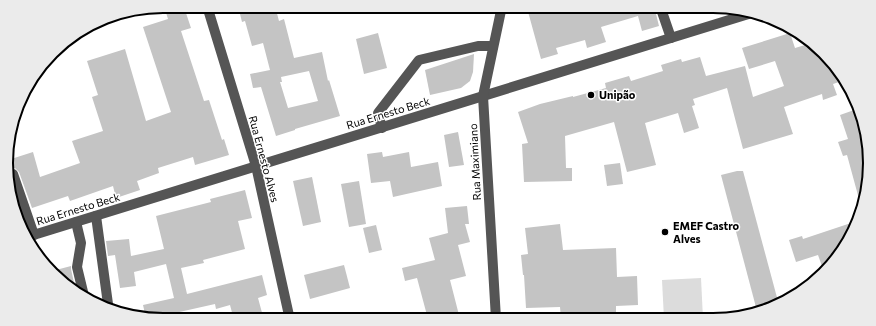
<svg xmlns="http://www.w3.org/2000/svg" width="876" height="326" font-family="Commissioner,sans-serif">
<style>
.green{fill:#dcdcdc}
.building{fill:#c4c4c4;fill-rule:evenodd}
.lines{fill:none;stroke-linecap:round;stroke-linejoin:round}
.minor{stroke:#555;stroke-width:10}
.poi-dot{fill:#000;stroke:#fff;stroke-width:1.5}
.labels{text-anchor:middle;stroke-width:3;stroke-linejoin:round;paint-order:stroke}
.poi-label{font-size:11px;font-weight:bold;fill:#000;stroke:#fff;text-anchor:start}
.street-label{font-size:11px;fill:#000;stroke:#fff}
.rim{fill:none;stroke:#000;stroke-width:2}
</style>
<rect width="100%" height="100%" fill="#fff"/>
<!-- green -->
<path class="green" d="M 701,278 L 703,319 L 664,319 L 662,280 Z"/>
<!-- building -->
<g class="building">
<path d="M 164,6 L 181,6 L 183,14 L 186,13 L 191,28 L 181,31 L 204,101 L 209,100 L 222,140 L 224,139 L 229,155 L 195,165 L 193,157 L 158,168 L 159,173 L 137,181 L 140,190 L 116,198 L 113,186 L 70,201 L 68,196 L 32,208 L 19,172 L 15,168 L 8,170 L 8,160 L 33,152 L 40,177 L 80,163 L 72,141 L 103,131 L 92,97 L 98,95 L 87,61 L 125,49 L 146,121 L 171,112 L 143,27 L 168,19 Z"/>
<path d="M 238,6 L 275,6 L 279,21 L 284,19 L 294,58 L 322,52 L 328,81 L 329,80 L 340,116 L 295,129 L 295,130 L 276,136 L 261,87 L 253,88 L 250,74 L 270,70 L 263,43 L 252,46 L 245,21 L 242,22 ZM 309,71 L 318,101 L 288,108 L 280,82 L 282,82 L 281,77 Z"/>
<path d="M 534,6 L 654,6 L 659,26 L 642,31 L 638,16 L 601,27 L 606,42 L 587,48 L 585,40 L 556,48 L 558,54 L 541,59 L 527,8 Z"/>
<path d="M 378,33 L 387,68 L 364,74 L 356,39 Z"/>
<path d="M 790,33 L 795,48 L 812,43 L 845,80 L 833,84 L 837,95 L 823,100 L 822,94 L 784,107 L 793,134 L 743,149 L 727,88 L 693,99 L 695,105 L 692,106 L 699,128 L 684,133 L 678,113 L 645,123 L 656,165 L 627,172 L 614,122 L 565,136 L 566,168 L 572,168 L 572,181 L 524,182 L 522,144 L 528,143 L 518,112 L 540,104 L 573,96 L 573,97 L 606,88 L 605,83 L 629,76 L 631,81 L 663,71 L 661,65 L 681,59 L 682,62 L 700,57 L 706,76 L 745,66 L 753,97 L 784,86 L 775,61 L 749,69 L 742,48 Z"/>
<path d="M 474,54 L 473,72 L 470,81 L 461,88 L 430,95 L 425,70 Z"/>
<path d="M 857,109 L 869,143 L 865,204 L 862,210 L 847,155 L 843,156 L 838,142 L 848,139 L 840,115 Z"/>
<path d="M 458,132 L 464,165 L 449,167 L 444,135 Z"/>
<path d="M 382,152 L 383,157 L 409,152 L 411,167 L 438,162 L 442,186 L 393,197 L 390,181 L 371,183 L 367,154 Z"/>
<path d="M 620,163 L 623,184 L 607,186 L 604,165 Z"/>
<path d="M 737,171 L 743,171 L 779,305 L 757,311 L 721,175 Z"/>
<path d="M 312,177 L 321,222 L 303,226 L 293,181 Z"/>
<path d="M 9,181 L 19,212 L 17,213 L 9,194 Z"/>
<path d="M 359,181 L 366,224 L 349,227 L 341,184 Z"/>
<path d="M 245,190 L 252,218 L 238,221 L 245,249 L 203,260 L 204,263 L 181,268 L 187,294 L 262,275 L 267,295 L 258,298 L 264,320 L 234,320 L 230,305 L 216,309 L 215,304 L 166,315 L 167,320 L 146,318 L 143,305 L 174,298 L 166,264 L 134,272 L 136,286 L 120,288 L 115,255 L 108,256 L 106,241 L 129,239 L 131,256 L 164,249 L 156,216 L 211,202 L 210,199 Z"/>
<path d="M 467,206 L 469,224 L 465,224 L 470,242 L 458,245 L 466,276 L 450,280 L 460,319 L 428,319 L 417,278 L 405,281 L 402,268 L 435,260 L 429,238 L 448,233 L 445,208 Z"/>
<path d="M 857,221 L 844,250 L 824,272 L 818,255 L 796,262 L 789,240 L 802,236 L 803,239 Z"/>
<path d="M 560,224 L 563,250 L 616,248 L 617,277 L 637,276 L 638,305 L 616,306 L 616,312 L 592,313 L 593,319 L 561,319 L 560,307 L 526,308 L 524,275 L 523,275 L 521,255 L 528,254 L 525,228 Z"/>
<path d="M 376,225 L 382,250 L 369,253 L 363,228 Z"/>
<path d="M 344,265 L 350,288 L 310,299 L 304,275 Z"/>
<path d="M 71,266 L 71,269 L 76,292 L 68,288 L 52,271 Z"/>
</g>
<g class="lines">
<!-- minor -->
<g class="minor">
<path d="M 207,6 L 256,166 L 290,320"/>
<path d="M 660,6 L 671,38"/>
<path d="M 382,128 L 378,113 L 419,60 L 478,46 L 493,46"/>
<path d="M 13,174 L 34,235"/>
<path d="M 96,216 L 108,304"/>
<path d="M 76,222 L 81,243 L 77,267 L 84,296"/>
<path d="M 27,237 L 755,12"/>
<path d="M 496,319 L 483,96 L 502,6"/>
</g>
</g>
<!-- markers -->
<g class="poi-dot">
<circle cx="591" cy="95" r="4"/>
<circle cx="665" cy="232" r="4"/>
</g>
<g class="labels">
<!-- poi labels -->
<g class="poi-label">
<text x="599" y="99">Unipão</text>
<text x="673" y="230">EMEF Castro<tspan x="673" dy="13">Alves</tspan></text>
</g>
<!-- street labels -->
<g class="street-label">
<text transform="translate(388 113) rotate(-17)" y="4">Rua Ernesto Beck</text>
<text transform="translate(264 159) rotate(75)" y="4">Rua Ernesto Alves</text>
<text transform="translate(475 162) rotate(-93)" y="4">Rua Maximiano</text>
<text transform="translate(78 209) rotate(-17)" y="4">Rua Ernesto Beck</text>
</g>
</g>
<!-- crop -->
<path d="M0 0H876V326H0ZM163 13H713A150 150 0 0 1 863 163V163A150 150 0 0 1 713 313H163A150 150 0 0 1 13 163V163A150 150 0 0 1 163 13Z" fill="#ebebeb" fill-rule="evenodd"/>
<path class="rim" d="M163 13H713A150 150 0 0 1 863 163V163A150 150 0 0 1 713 313H163A150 150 0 0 1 13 163V163A150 150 0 0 1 163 13Z"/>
</svg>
